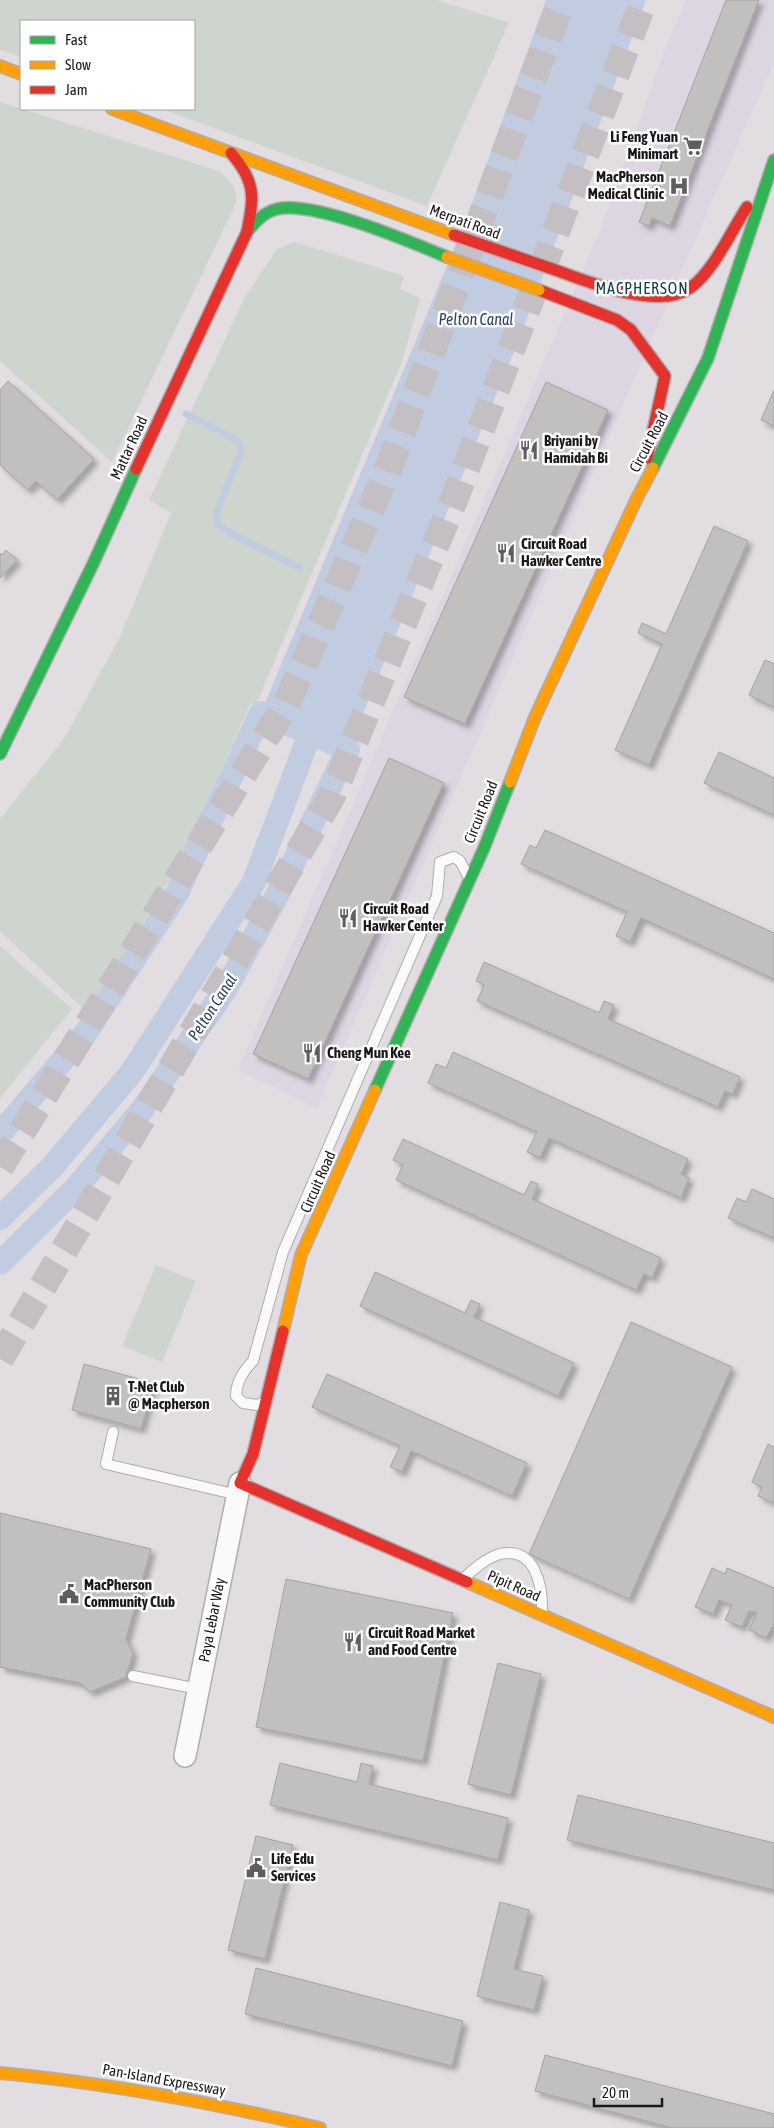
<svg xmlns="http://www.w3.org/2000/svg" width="774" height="2128" font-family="'Asap Condensed',sans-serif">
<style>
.commercial{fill:#ded5e2}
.green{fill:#ced5ce}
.water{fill:#c2cce0}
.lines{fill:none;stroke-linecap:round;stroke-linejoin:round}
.stream{stroke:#c2cce0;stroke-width:7}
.canal{stroke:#c2cce0;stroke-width:24}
.building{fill:#c2bfbf;stroke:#a6a2a3;filter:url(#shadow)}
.highway-tunnel{stroke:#c3bfc3;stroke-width:28;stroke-dasharray:28 14;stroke-linecap:butt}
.lane-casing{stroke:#b0acb0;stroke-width:12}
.street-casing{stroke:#b0acb0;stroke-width:24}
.fast-casing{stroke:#b0acb0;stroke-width:14}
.slow-casing{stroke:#b0acb0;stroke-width:14}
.jam-casing{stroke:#b0acb0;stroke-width:14}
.lane{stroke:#fafafa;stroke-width:10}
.street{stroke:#fafafa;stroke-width:21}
.fast{stroke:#30b455;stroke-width:11}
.slow{stroke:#ff9f0a;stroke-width:11}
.jam{stroke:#e5322d;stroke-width:11}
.slow-bridge-casing{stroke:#b0acb0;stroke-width:14;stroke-linecap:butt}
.jam-bridge-casing{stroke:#b0acb0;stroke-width:14;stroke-linecap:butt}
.slow-bridge{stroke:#ff9f0a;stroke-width:11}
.jam-bridge{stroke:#e5322d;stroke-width:11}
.labels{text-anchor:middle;stroke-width:5;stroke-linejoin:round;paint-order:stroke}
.poi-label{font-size:15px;font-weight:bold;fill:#1b181b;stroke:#fff;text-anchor:start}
.street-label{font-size:15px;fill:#1b181b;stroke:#fff}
.neighbourhood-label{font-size:16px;letter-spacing:1px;fill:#0d4052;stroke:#fff}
.water-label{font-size:16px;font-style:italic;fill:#2c4169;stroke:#fff}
</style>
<defs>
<filter id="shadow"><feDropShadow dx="4.5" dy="4.5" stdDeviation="2.5" flood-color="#0004"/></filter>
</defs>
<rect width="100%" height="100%" fill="#e1dde1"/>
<!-- commercial -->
<path class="commercial" d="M 686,0 L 774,0 L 774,62 L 677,281 L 317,1108 L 238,1070 L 598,236 L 661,60 Z"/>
<!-- green -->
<g class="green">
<path d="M 0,0 L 437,0 L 509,23 L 427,206 L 162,109 L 194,109 L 194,21 L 21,21 L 21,57 L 0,50 Z"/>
<path d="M 0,102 L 219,171 L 234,186 L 237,201 L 112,462 L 0,361 Z"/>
<path d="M 295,242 L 404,276 L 400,289 L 420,298 L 402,362 L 257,702 L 250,705 L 178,865 L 88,1013 L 0,931 L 0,819 L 64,739 L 120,637 L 171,513 L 149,500 L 244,299 L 276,250 Z"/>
<path d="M 0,946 L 72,1009 L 0,1098 Z"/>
<path d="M 156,1265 L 196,1281 L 162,1362 L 122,1346 Z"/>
</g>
<!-- water -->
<path class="water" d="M 546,0 L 646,0 L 519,340 L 348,749 L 261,713 L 468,215 Z"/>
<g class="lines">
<!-- stream -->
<path class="stream" d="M 186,414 L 235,439 L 240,445 L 241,453 L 216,512 L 217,524 L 230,533 L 299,567"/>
<!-- canal -->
<g class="canal">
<path d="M 0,1134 L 85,1034 L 176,895 L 261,713 L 348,749 L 279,892 L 225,990 L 142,1110 L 75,1189 L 0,1263"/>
<path d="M 0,1218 L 52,1167 L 132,1072 L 254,882 L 322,702"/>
</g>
</g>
<!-- building -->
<g class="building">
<path d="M 726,0 L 759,0 L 670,226 L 652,218 L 649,226 L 639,222 Z"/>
<path d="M 8,381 L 94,459 L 57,500 L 36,481 L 28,490 L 0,465 L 0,390 Z"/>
<path d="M 546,382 L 608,410 L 465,724 L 404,697 Z"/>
<path d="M 774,390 L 774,426 L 761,420 Z"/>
<path d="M 714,526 L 748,541 L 649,765 L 615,750 L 662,644 L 638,633 L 642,623 L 666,634 Z"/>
<path d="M 6,550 L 17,560 L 0,578 L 0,553 L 2,555 Z"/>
<path d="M 765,660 L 774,664 L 774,707 L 749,695 Z"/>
<path d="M 719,752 L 774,778 L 774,815 L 704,783 Z"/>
<path d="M 389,758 L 444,783 L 308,1079 L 253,1054 Z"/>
<path d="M 545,830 L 774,933 L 774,979 L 641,918 L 630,942 L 616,936 L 627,912 L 521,864 L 530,845 L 536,848 Z"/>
<path d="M 484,962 L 599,1013 L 604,1001 L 614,1005 L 608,1019 L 740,1077 L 733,1094 L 725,1091 L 718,1107 L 477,1001 L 484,985 L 476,981 Z"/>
<path d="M 453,1052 L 688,1159 L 681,1174 L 689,1178 L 681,1198 L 549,1138 L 540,1158 L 527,1152 L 537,1132 L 428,1083 L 436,1064 L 446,1068 Z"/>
<path d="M 403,1139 L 524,1195 L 531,1181 L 538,1184 L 532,1199 L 661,1258 L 652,1278 L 644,1274 L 636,1290 L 396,1180 L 403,1165 L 393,1160 Z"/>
<path d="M 752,1189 L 774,1199 L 774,1238 L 728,1218 L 737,1198 L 746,1202 Z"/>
<path d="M 375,1272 L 465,1313 L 471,1300 L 480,1304 L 474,1317 L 574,1363 L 558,1396 L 360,1306 Z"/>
<path d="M 631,1322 L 732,1367 L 629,1599 L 529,1554 Z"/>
<path d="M 84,1364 L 154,1383 L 141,1429 L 72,1410 Z"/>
<path d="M 327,1374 L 527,1463 L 512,1496 L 411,1451 L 402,1472 L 390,1467 L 400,1446 L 312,1407 Z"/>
<path d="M 768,1444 L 774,1447 L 774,1503 L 758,1496 L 762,1487 L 752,1482 Z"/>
<path d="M 0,1513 L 151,1549 L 126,1639 L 133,1653 L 126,1677 L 90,1692 L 80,1683 L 0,1667 Z"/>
<path d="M 712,1568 L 725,1574 L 727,1568 L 774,1588 L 774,1624 L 766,1638 L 749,1630 L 757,1613 L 749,1611 L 742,1627 L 725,1620 L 732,1605 L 719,1600 L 713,1614 L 695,1607 Z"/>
<path d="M 286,1579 L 453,1613 L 423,1761 L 256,1727 Z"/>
<path d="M 498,1663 L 541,1674 L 511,1795 L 468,1784 Z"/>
<path d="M 280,1763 L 357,1782 L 361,1763 L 373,1766 L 369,1784 L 508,1818 L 498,1860 L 270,1805 Z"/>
<path d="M 578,1795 L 774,1843 L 774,1890 L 567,1840 Z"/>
<path d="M 256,1836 L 293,1845 L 265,1959 L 228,1950 Z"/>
<path d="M 500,1902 L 529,1910 L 514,1969 L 543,1976 L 534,2010 L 477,1996 Z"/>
<path d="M 256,1968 L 463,2021 L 452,2066 L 245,2014 Z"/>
<path d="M 545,2055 L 774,2114 L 774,2128 L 672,2128 L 535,2091 Z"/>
</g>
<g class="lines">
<!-- highway-tunnel -->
<g class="highway-tunnel">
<path d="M 0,1167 L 287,703 L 387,472 L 562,0"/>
<path d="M 0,1359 L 332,796 L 454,500 L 644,0"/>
</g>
<defs>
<g id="lane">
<path d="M 263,1403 L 257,1405 L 243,1403 L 236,1396 C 236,1382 244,1370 253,1361 L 283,1252 L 437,896 L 440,862 L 454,857 L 460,861 L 468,876"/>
<path d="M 113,1432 L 106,1464 L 238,1495"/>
<path d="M 464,1578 C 474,1569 486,1558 500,1554 C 536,1546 543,1587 542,1614"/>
<path d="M 133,1676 L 198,1689"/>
</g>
<path id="street" d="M 185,1756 L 240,1483"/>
<g id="fast">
<path d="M 247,232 C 255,222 264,212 277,209 C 313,200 411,242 447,257"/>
<path d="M 653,468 L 708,358 L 774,160"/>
<path d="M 0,754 L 93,564 L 136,469"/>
<path d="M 375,1090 L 484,848 L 510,782"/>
</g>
<g id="slow">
<path d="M 0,66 L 21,74"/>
<path d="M 112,109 L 454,235"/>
<path d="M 510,782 L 535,717 L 637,498 L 653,468"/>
<path d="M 283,1331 L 301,1255 L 375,1090"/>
<path d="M 467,1582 L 774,1717"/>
<path d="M 0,2073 C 108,2083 214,2103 320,2128"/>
</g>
<g id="jam">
<path d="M 547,267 C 582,279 656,312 690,288 C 714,271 731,231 747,207"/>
<path d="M 539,290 L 617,320 L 631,330 L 665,376 L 647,458"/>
<path d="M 136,469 L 247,232 C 254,196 256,182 231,153"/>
<path d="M 283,1331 L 253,1454 L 240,1483 L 467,1582"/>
</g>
</defs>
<!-- lane casing -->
<use href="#lane" class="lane-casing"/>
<!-- street casing -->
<use href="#street" class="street-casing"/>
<!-- fast casing -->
<use href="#fast" class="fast-casing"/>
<!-- slow casing -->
<use href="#slow" class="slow-casing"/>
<!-- jam casing -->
<use href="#jam" class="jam-casing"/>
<!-- lane -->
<use href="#lane" class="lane"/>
<!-- street -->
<use href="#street" class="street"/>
<!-- fast -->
<use href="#fast" class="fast"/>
<!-- slow -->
<use href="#slow" class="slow"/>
<!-- jam -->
<use href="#jam" class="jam"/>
<defs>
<path id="slow-bridge" d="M 447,257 L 539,290"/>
<path id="jam-bridge" d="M 454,235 L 547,267"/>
</defs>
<!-- slow-bridge casing -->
<use href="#slow-bridge" class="slow-bridge-casing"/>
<!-- jam-bridge casing -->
<use href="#jam-bridge" class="jam-bridge-casing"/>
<!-- slow-bridge -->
<use href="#slow-bridge" class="slow-bridge"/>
<!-- jam-bridge -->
<use href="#jam-bridge" class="jam-bridge"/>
</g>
<!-- icons -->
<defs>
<symbol id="supermarket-bare" viewBox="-9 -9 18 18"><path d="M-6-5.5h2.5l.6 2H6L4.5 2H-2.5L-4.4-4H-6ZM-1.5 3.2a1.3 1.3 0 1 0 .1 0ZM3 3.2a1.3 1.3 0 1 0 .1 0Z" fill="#605d60" stroke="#fff" stroke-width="2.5" paint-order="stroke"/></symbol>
<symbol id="hospital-bare" viewBox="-9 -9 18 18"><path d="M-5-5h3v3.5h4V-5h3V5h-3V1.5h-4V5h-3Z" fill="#605d60" stroke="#fff" stroke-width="2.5" paint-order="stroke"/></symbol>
<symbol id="restaurant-bare" viewBox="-9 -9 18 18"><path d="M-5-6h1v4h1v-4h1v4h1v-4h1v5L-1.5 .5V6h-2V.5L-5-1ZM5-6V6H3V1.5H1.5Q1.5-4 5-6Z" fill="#605d60" stroke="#fff" stroke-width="2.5" paint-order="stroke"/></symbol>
<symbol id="building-bare" viewBox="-9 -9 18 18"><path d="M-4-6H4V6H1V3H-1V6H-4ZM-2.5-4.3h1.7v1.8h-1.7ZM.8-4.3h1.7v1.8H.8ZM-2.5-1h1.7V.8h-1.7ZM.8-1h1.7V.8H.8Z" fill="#605d60" stroke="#fff" stroke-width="2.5" paint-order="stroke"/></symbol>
<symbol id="civic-bare" viewBox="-9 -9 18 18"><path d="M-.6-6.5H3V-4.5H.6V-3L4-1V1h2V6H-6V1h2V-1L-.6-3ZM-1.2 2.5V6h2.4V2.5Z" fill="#605d60" stroke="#fff" stroke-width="2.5" paint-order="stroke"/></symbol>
</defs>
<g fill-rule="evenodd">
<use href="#supermarket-bare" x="679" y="132" width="28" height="28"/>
<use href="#hospital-bare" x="665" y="172" width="28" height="28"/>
<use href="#restaurant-bare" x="515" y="436" width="28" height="28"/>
<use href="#restaurant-bare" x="492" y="539" width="28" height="28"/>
<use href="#restaurant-bare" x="334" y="904" width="28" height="28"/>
<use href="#restaurant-bare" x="298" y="1039" width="28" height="28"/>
<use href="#building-bare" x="99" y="1382" width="28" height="28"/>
<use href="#civic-bare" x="55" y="1580" width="28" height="28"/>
<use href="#restaurant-bare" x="339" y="1628" width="28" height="28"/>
<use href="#civic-bare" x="242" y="1854" width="28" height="28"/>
</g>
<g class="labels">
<!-- poi labels -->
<g class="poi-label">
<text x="678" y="142" text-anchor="end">Li Feng Yuan<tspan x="678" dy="17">Minimart</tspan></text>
<text x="664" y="182" text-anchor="end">MacPherson<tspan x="664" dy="17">Medical Clinic</tspan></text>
<text x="544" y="446">Briyani by<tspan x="544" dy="17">Hamidah Bi</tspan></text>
<text x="521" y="549">Circuit Road<tspan x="521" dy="17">Hawker Centre</tspan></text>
<text x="363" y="914">Circuit Road<tspan x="363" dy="17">Hawker Center</tspan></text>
<text x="327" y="1058">Cheng Mun Kee</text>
<text x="128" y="1392">T-Net Club<tspan x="128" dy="17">@ Macpherson</tspan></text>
<text x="84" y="1590">MacPherson<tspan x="84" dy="17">Community Club</tspan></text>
<text x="368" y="1638">Circuit Road Market<tspan x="368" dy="17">and Food Centre</tspan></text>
<text x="271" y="1864">Life Edu<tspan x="271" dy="17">Services</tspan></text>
</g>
<!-- street labels -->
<g class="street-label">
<text transform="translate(465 222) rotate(20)" y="5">Merpati Road</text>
<text transform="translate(649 442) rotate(-62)" y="5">Circuit Road</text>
<text transform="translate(129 448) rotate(-65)" y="5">Mattar Road</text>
<text transform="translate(481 812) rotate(-68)" y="5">Circuit Road</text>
<text transform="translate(318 1182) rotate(-66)" y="5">Circuit Road</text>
<text transform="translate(514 1586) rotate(24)" y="5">Pipit Road</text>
<text transform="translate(212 1620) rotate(-79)" y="5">Paya Lebar Way</text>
<text transform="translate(164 2080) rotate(10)" y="5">Pan-Island Expressway</text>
</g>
<!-- neighbourhood labels -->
<g class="neighbourhood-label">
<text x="642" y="294">MACPHERSON</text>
</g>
<!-- water labels -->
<g class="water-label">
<text x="476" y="325">Pelton Canal</text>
<text transform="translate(212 1007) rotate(-57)" y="6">Pelton Canal</text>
</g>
</g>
<!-- legend -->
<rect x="20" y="20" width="175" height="90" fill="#ffffff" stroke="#a4a3a4"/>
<rect x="30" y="36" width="25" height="8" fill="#30b455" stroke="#a4a3a4"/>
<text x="65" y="45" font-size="15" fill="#1b181b">Fast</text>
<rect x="30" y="61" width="25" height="8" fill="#ff9f0a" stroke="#a4a3a4"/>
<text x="65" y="70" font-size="15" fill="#1b181b">Slow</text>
<rect x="30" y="86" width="25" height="8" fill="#e5322d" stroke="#a4a3a4"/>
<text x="65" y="95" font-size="15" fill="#1b181b">Jam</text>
<!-- scale -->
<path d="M594 2098v8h68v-8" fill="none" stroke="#1b181b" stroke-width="2.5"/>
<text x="602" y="2098" font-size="15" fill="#1b181b" stroke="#ffffff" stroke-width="4" paint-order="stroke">20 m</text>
</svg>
